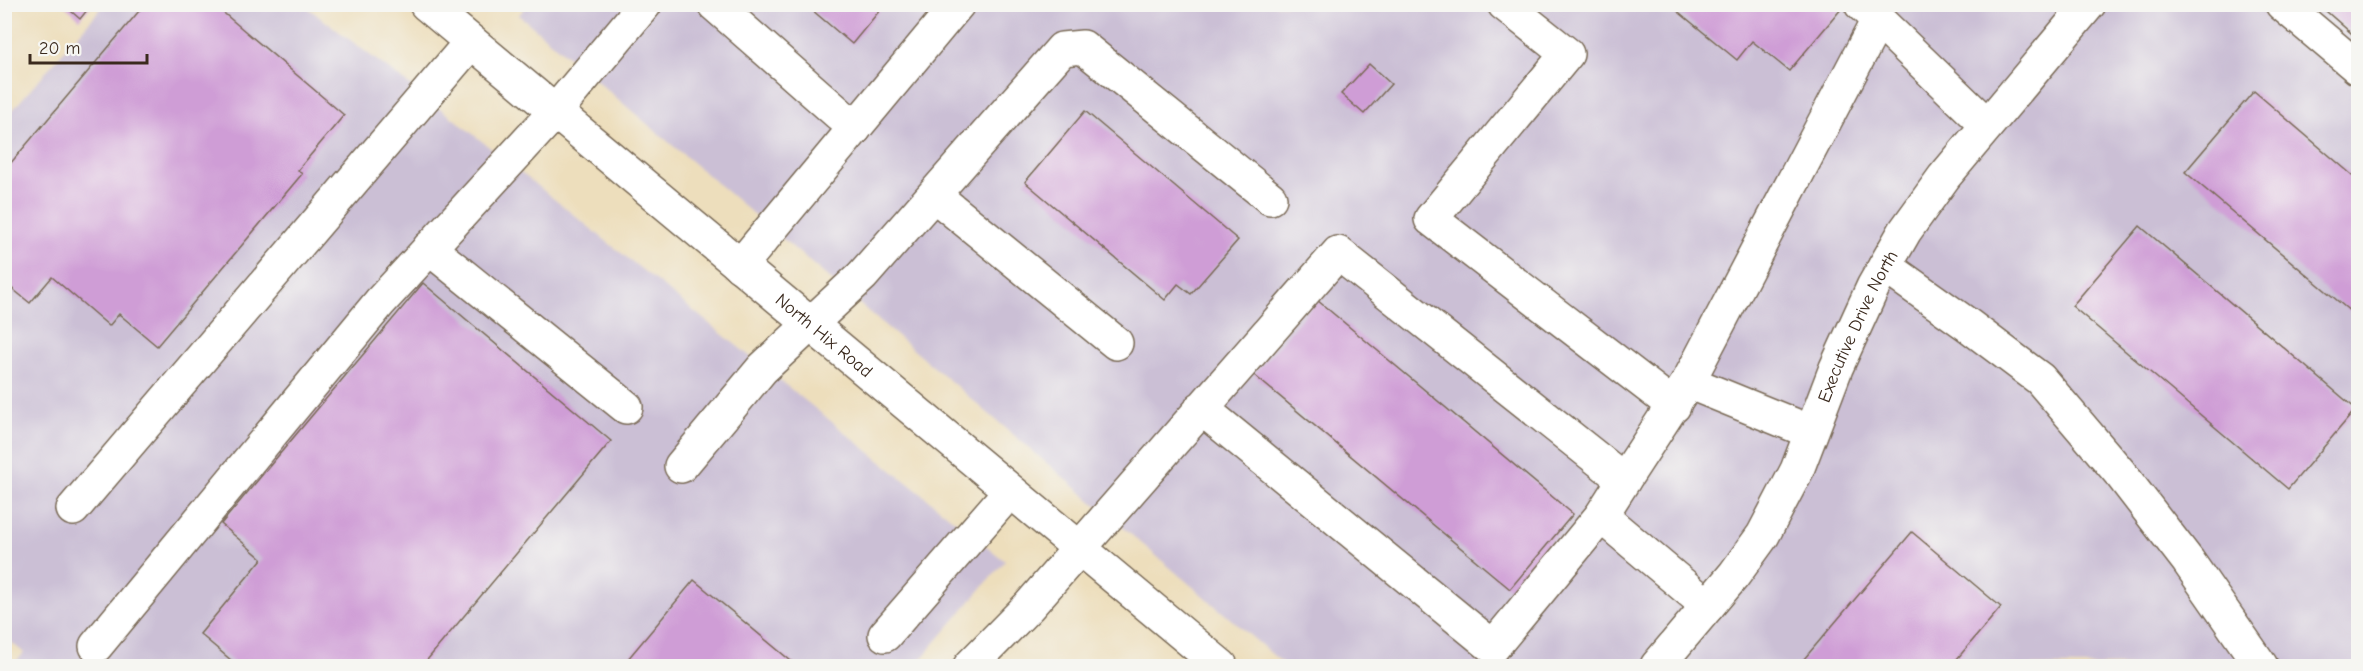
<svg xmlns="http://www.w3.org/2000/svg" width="2363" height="671" font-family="'Comic Neue',sans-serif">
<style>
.industrial{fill:#cbbfd5}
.building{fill:#cf9dd6}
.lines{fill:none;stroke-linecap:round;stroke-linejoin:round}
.minor-casing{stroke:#796955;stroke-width:36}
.minor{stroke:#fff;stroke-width:33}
.labels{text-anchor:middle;stroke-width:6;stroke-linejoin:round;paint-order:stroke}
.street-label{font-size:18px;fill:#3b2a1e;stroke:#f6f6f2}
</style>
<rect width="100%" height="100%" fill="#f6f6f2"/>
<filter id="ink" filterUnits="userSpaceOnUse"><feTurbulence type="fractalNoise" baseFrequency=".0167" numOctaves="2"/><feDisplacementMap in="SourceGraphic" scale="12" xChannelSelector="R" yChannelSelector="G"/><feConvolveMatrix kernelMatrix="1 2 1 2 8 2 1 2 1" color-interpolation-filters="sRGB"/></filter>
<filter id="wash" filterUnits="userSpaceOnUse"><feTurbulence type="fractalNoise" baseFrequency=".008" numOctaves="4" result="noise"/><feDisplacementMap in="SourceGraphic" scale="24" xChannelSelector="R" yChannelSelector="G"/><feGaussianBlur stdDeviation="1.35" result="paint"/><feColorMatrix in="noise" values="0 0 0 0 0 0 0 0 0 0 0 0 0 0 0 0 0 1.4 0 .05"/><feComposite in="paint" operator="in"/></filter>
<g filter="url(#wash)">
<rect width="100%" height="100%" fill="#eddebc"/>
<!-- industrial -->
<g class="industrial">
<path d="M 528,4 L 2358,5 L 2358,666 L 1286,666 L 519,15 Z"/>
<path d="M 104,5 L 304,5 L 458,122 L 1005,561 L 915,666 L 12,666 L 24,653 L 4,636 L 4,120 Z"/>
</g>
<g id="blocks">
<!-- building -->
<g class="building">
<path d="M 63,4 L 92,4 L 80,19 Z"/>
<path d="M 145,4 L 213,4 L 344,115 L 298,170 L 302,174 L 157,346 L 119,314 L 109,326 L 52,277 L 30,303 L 4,282 L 4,171 Z"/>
<path d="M 805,4 L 885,4 L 852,44 Z"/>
<path d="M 1669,4 L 1838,4 L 1842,8 L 1789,71 L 1752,41 L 1737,60 Z"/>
<path d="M 2318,4 L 2358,4 L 2358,39 Z"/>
<path d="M 1369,64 L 1391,84 L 1364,114 L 1341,94 Z"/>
<path d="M 2254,91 L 2358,180 L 2358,318 L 2185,172 Z"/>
<path d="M 1085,111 L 1238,240 L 1191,294 L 1178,284 L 1165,300 L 1025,182 Z"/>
<path d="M 2140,226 L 2356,409 L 2288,489 L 2072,306 Z"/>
<path d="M 423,283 L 611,441 L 422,666 L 238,666 L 200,634 L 262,559 L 221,524 Z"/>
<path d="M 1317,300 L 1573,514 L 1510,589 L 1254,375 Z"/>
<path d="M 1912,532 L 2001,607 L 1951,666 L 1798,666 Z"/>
<path d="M 694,580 L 797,666 L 622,666 Z"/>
</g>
</g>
</g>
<g filter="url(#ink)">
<use href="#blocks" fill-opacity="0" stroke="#796955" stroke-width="1.5"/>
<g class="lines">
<defs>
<g id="minor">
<path id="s1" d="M 426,4 L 1221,666"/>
<path d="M 714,4 L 855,128"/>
<path d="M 1504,4 L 1567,54 L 1431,219 L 1674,406"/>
<path d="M 2282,4 L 2358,68"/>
<path d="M 1878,20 L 1987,125"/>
<path d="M 934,195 L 1116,343"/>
<path d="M 429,248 L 626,407"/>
<path d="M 740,266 L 958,4"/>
<path d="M 1885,266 L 1968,325 L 2040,379 L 2120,473 L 2188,561 L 2261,666"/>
<path d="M 1688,382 L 1811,432"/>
<path d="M 681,466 L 762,369 L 862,276 L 1062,49 L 1083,47 L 1270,198"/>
<path d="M 1624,480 L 1688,382 L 1878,20 L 1861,4"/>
<path d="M 73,509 L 471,42"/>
<path d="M 1601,516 L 1708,606"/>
<path d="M 885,635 L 1010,491"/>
<path d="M 96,646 L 380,302 L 554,113 L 645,4"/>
<path d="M 970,666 L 1029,606 L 1338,253 L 1624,480 L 1601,516 L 1493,647 L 1201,408"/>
<path id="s2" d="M 1657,666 L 1734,575 L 1763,535 L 1797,470 L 1836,368 L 1873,287 L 1905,231 L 1944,177 L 2089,4"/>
</g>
</defs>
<!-- minor casing -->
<use href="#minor" class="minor-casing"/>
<!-- minor -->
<use href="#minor" class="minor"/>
</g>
</g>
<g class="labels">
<!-- street labels -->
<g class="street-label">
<text dy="6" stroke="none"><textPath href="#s2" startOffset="398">Executive Drive North</textPath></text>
<text dy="6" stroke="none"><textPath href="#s1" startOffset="518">North Hix Road</textPath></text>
</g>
</g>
<!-- margin -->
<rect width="2363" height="671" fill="none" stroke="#f6f6f2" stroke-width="24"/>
<!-- scale -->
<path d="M30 54v9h117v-9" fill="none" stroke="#3b2a1e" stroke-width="3"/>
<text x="39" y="54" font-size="18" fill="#3b2a1e" stroke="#f6f6f2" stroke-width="4.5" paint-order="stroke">20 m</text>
</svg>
